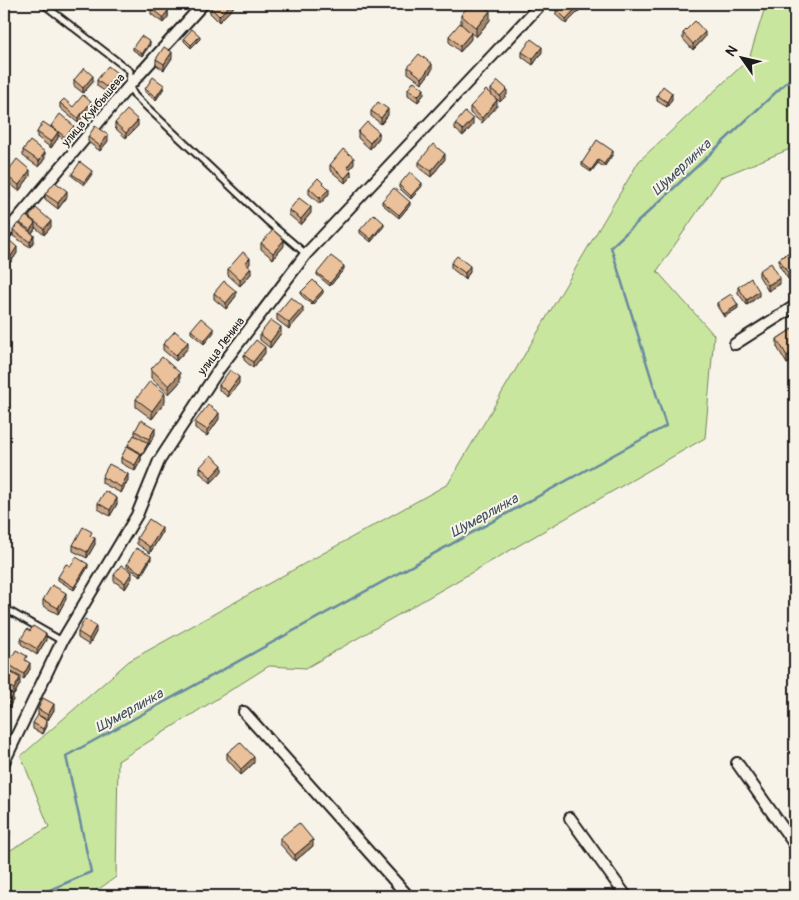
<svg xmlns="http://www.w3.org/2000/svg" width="799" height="900" font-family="Pangolin,sans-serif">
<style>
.green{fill:#c9e69e;stroke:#72815d}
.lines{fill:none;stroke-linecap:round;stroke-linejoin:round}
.stream{stroke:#6889a1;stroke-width:2.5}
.lane-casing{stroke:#1c1c1c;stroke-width:9}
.street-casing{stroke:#1c1c1c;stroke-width:14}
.lane{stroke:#f7f3e8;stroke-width:5}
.street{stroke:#f7f3e8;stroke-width:10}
.wall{fill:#caa685;stroke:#1c1c1c}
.shaded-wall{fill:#a4876c;stroke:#1c1c1c}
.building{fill:#ebc19b;stroke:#1c1c1c}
.labels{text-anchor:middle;stroke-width:4;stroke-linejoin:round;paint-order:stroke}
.street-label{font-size:12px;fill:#1c1c1c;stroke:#f7f3e8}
.water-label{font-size:14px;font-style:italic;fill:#42535e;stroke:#f7f3e8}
</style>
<rect width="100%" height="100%" fill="#f7f3e8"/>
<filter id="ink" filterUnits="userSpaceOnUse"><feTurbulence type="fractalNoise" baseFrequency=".02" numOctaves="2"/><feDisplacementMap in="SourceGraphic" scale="10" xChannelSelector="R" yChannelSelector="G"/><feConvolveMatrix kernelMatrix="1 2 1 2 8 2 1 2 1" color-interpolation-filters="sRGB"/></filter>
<g filter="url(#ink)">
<!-- green -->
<path class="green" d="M 766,4 L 795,4 L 795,147 L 721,177 L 657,271 L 714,335 L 705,438 L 306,668 L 269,666 L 118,761 L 116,877 L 89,896 L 4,896 L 4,854 L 49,827 L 21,756 L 129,661 L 448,484 L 639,161 L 749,59 Z"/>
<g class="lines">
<!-- stream -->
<path class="stream" d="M 36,896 L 91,872 L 66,756 L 666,426 L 611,247 L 791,78 L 795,53"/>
<defs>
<g id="lane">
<path d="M 43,4 L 130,71 L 129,86 L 135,96 L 266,220 L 306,254"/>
<path d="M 4,608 L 62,641"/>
</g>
<g id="street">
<path d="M 4,235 L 129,86 L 203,4"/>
<path d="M 735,344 L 795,306"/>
<path d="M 244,712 L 408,896"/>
<path d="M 4,762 L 62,641 L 137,515 L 159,461 L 219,369 L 306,254 L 541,4"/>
<path d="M 737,763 L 795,845"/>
<path d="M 570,818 L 626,896"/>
</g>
</defs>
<!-- lane casing -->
<use href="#lane" class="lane-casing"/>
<!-- street casing -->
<use href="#street" class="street-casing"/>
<!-- lane -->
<use href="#lane" class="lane"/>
<!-- street -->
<use href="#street" class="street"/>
</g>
<!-- wall -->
<g class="wall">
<path d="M 233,4 L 233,8 L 219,22 L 210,13 L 210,7 Z"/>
<path d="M 581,4 L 581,9 L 566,24 L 556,15 L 556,9 Z"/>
<path d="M 151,8 L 168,11 L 168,17 L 163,23 L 151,14 Z"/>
<path d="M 461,15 L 490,20 L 476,37 L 464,27 L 471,39 L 460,52 L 449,42 L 449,36 L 461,24 Z"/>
<path d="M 683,33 L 705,37 L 693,50 L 683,39 Z"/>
<path d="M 184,38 L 200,39 L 191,48 L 184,41 Z"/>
<path d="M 150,45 L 142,56 L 133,50 L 133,47 Z"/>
<path d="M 522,52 L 542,52 L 533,65 L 522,57 Z"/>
<path d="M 172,58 L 164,70 L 156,65 L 156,59 Z"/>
<path d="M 408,67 L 432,70 L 422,83 L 408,73 Z"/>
<path d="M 117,79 L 106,92 L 97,86 L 97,80 Z"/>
<path d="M 74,80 L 93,82 L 83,93 L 74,86 Z"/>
<path d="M 164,88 L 156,100 L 145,92 L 145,89 Z"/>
<path d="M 408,89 L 424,94 L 418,102 L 408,95 Z"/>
<path d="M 491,89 L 507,95 L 500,102 L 491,94 Z"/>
<path d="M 657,95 L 672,99 L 667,107 L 657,101 Z"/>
<path d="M 60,103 L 73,107 L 91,108 L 78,123 L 60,108 Z"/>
<path d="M 497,106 L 482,123 L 470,113 L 470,107 Z"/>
<path d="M 371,111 L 388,115 L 381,124 L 371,116 Z"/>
<path d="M 115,123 L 138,126 L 126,138 L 115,128 Z"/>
<path d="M 455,124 L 473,125 L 463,136 L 455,129 Z"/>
<path d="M 51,126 L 74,129 L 65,140 L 58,135 L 58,138 L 51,148 L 37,137 L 37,132 L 51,127 Z"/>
<path d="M 358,132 L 379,138 L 370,149 L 358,138 Z"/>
<path d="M 88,137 L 108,141 L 100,151 L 88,142 Z"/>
<path d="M 23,150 L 45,158 L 39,167 L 23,156 Z"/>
<path d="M 613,154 L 604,167 L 598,163 L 591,172 L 582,166 L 582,163 Z"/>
<path d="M 445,159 L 431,177 L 419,168 L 419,162 Z"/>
<path d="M 354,164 L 349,170 L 351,176 L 345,183 L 330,170 L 330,165 Z"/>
<path d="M 72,174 L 92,174 L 84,185 L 72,176 Z"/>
<path d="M 5,175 L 30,176 L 19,191 L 5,180 Z"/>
<path d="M 399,185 L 422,186 L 411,199 L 399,188 Z"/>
<path d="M 309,188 L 329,194 L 320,204 L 309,194 Z"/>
<path d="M 45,194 L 67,197 L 58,209 L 45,199 Z"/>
<path d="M 382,201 L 410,205 L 399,218 L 382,204 Z"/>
<path d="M 289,210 L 311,213 L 301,225 L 289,215 Z"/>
<path d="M 29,217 L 51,227 L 44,235 L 35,227 L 35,229 L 32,233 L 34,241 L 30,247 L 13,236 L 13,230 L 20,225 L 20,223 L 29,219 Z"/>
<path d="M 384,226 L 371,242 L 360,233 L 360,230 Z"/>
<path d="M 261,243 L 284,246 L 273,259 L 261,249 Z"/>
<path d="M 4,247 L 17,253 L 11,262 L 9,260 L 9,265 L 4,272 Z"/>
<path d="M 795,248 L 795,274 L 788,279 L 779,265 L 779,259 Z"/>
<path d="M 451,263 L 470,272 L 465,279 L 451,268 Z"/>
<path d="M 250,264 L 248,266 L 251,274 L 240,286 L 228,275 L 228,269 Z"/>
<path d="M 344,269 L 330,286 L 317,275 L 317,273 Z"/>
<path d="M 759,271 L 780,284 L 768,291 L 759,276 Z"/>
<path d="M 738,287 L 759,296 L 747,305 L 738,293 Z"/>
<path d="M 301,292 L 323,293 L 312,305 L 301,295 Z"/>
<path d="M 214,293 L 236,296 L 226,309 L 214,299 Z"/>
<path d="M 717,303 L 738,308 L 724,317 L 717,306 Z"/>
<path d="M 303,313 L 289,329 L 277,320 L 277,314 Z"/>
<path d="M 795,327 L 795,360 L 787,364 L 777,347 L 777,339 Z"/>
<path d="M 191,330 L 214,332 L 204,344 L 191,333 Z"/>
<path d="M 281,333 L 270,348 L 260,340 L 260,334 Z"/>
<path d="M 163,344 L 188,348 L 176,361 L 163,350 Z"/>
<path d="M 265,353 L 253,368 L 244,360 L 244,355 Z"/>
<path d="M 151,369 L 180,382 L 169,394 L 151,378 Z"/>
<path d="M 239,383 L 228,397 L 219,390 L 219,385 Z"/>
<path d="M 136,399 L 165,402 L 152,419 L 136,407 Z"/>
<path d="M 219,419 L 207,436 L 195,428 L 195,422 Z"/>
<path d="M 135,431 L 155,434 L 149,445 L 148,444 L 148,446 L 142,456 L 141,456 L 141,460 L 135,471 L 121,463 L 121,458 L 128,447 L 128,445 L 135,435 Z"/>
<path d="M 200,467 L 222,471 L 211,483 L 200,473 Z"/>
<path d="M 102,477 L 128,480 L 121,493 L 102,483 Z"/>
<path d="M 98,503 L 117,504 L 110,516 L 98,509 Z"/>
<path d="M 162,533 L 150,553 L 137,544 L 137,538 Z"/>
<path d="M 92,537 L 95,544 L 87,558 L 73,551 L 73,545 Z"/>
<path d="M 151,559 L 141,576 L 127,567 L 127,564 Z"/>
<path d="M 71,566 L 88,567 L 74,590 L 58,580 L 58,577 Z"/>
<path d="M 114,575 L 132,578 L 125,589 L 114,581 Z"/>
<path d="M 66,599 L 58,614 L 43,606 L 43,600 Z"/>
<path d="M 78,632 L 96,632 L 89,645 L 78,638 Z"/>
<path d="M 21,639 L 46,640 L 37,655 L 21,644 Z"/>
<path d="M 27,661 L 30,669 L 24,679 L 8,670 L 8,664 Z"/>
<path d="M 4,671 L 20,684 L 14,695 L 4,689 Z"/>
<path d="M 4,690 L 13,700 L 7,711 L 4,709 Z"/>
<path d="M 38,709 L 54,710 L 48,720 L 38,715 Z"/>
<path d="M 33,723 L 47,726 L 43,734 L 33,729 Z"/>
<path d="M 227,753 L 254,763 L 241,775 L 227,759 Z"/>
<path d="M 4,826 L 10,835 L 6,842 L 4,841 Z"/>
<path d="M 280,838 L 313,846 L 295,861 L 280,844 Z"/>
</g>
<!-- shaded-wall -->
<g class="shaded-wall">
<path d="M 170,4 L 174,4 L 165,15 L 165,9 Z"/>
<path d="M 231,4 L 233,4 L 233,8 L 219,22 L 219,16 Z"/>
<path d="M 580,4 L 581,4 L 581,9 L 566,24 L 566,19 Z"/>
<path d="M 168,11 L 168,17 L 163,23 L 163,17 Z"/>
<path d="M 490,11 L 490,20 L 476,37 L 476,28 Z"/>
<path d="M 705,32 L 705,37 L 693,50 L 693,44 Z"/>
<path d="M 471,33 L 471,39 L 460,52 L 460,46 Z"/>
<path d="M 200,36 L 200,39 L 191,48 L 191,45 Z"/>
<path d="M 150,42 L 150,45 L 142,56 L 142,54 Z"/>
<path d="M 542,47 L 542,52 L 533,65 L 533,59 Z"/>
<path d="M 172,52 L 172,58 L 164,70 L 164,64 Z"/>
<path d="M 432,64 L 432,70 L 422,83 L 422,78 Z"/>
<path d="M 117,73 L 117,79 L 106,92 L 106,87 Z"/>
<path d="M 93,76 L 93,82 L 83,93 L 83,88 Z"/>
<path d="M 164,85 L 164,88 L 156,100 L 156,97 Z"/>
<path d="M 424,89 L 424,94 L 418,102 L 418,96 Z"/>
<path d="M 507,89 L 507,95 L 500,102 L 500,96 Z"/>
<path d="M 672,93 L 672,99 L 667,107 L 667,102 Z"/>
<path d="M 497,100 L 497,106 L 482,123 L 482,118 Z"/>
<path d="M 91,102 L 91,108 L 78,123 L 78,118 Z"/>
<path d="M 388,109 L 388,115 L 381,124 L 381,118 Z"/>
<path d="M 473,119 L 473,125 L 463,136 L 463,130 Z"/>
<path d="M 138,120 L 138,126 L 126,138 L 126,133 Z"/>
<path d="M 74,126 L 74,129 L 65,140 L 65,137 Z"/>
<path d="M 58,132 L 58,138 L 51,148 L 51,142 Z"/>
<path d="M 379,132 L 379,138 L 370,149 L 370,143 Z"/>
<path d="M 108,135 L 108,141 L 100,151 L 100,146 Z"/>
<path d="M 613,151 L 613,154 L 604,167 L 604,164 Z"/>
<path d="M 45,152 L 45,158 L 39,167 L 39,161 Z"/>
<path d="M 445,154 L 445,159 L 431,177 L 431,171 Z"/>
<path d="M 354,158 L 354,164 L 347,173 L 347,167 Z"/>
<path d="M 598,160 L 598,163 L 591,172 L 591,170 Z"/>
<path d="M 30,170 L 30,176 L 19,191 L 19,185 Z"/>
<path d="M 92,171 L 92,174 L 84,185 L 84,182 Z"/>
<path d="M 351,171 L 351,176 L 345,183 L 345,178 Z"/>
<path d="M 422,183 L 422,186 L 411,199 L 411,196 Z"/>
<path d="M 329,189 L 329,194 L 320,204 L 320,198 Z"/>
<path d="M 67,191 L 67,197 L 58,209 L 58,203 Z"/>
<path d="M 10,193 L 10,199 L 4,207 L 4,202 Z"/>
<path d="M 410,202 L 410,205 L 399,218 L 399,215 Z"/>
<path d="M 311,207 L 311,213 L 301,225 L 301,219 Z"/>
<path d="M 51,221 L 51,227 L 44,235 L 44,229 Z"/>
<path d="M 35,223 L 35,229 L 30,236 L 30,230 Z"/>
<path d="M 384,223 L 384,226 L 371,242 L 371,239 Z"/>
<path d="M 34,235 L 34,241 L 30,247 L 30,242 Z"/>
<path d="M 284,240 L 284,246 L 273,259 L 273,253 Z"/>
<path d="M 17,247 L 17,253 L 11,262 L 11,256 Z"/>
<path d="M 250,258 L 250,264 L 245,269 L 245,263 Z"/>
<path d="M 9,259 L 9,265 L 4,272 L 4,266 Z"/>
<path d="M 344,266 L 344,269 L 330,286 L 330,283 Z"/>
<path d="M 470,266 L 470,272 L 465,279 L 465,273 Z"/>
<path d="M 251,268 L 251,274 L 240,286 L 240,280 Z"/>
<path d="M 795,268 L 795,274 L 788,279 L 788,273 Z"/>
<path d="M 780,278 L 780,284 L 768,291 L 768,285 Z"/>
<path d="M 323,290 L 323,293 L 312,305 L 312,302 Z"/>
<path d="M 236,291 L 236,296 L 226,309 L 226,303 Z"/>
<path d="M 759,291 L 759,296 L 747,305 L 747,300 Z"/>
<path d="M 738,305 L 738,308 L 724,317 L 724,314 Z"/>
<path d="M 303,307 L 303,313 L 289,329 L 289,323 Z"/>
<path d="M 281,327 L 281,333 L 270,348 L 270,342 Z"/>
<path d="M 214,329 L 214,332 L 204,344 L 204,341 Z"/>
<path d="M 188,342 L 188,348 L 176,361 L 176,355 Z"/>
<path d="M 265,347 L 265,353 L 253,368 L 253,362 Z"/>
<path d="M 795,351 L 795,360 L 787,364 L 787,356 Z"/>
<path d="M 180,373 L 180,382 L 169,394 L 169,386 Z"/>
<path d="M 239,377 L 239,383 L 228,397 L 228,392 Z"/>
<path d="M 165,393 L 165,402 L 152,419 L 152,411 Z"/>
<path d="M 219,413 L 219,419 L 207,436 L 207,430 Z"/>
<path d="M 155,428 L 155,434 L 149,445 L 149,439 Z"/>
<path d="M 148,443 L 148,446 L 142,456 L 142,454 Z"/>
<path d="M 141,454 L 141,460 L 135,471 L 135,465 Z"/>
<path d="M 222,465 L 222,471 L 211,483 L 211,477 Z"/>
<path d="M 128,474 L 128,480 L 121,493 L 121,487 Z"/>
<path d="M 117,498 L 117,504 L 110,516 L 110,510 Z"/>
<path d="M 162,528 L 162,533 L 150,553 L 150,547 Z"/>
<path d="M 95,538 L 95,544 L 87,558 L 87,552 Z"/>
<path d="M 151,556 L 151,559 L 141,576 L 141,573 Z"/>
<path d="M 88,564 L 88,567 L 74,590 L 74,587 Z"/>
<path d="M 132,572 L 132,578 L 125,589 L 125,583 Z"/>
<path d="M 66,593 L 66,599 L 58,614 L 58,608 Z"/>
<path d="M 96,626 L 96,632 L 89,645 L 89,639 Z"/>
<path d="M 46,634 L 46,640 L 37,655 L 37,649 Z"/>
<path d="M 30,663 L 30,669 L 24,679 L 24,674 Z"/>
<path d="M 20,678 L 20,684 L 14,695 L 14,689 Z"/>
<path d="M 13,695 L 13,700 L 7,711 L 7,705 Z"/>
<path d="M 54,704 L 54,710 L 48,720 L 48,715 Z"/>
<path d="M 47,721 L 47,726 L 43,734 L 43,729 Z"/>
<path d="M 254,757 L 254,763 L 241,775 L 241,769 Z"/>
<path d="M 10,829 L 10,835 L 6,842 L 6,837 Z"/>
<path d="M 313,840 L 313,846 L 295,861 L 295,855 Z"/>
</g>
<!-- building -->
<g class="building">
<path d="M 155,4 L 170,4 L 165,9 L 168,11 L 163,17 L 151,8 Z"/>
<path d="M 214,4 L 231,4 L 219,16 L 210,7 Z"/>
<path d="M 470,4 L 481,4 L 490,11 L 476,28 L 461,15 Z"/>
<path d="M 561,4 L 580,4 L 566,19 L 556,9 Z"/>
<path d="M 695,21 L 705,32 L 693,44 L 683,33 Z"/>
<path d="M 460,23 L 471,33 L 460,46 L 449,36 Z"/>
<path d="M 192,29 L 200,36 L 191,45 L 184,38 Z"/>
<path d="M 141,36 L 150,42 L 142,54 L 133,47 Z"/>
<path d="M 531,39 L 542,47 L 533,59 L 522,52 Z"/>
<path d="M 164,47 L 172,52 L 164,64 L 156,59 Z"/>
<path d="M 419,54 L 432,64 L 422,78 L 408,67 Z"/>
<path d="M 108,66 L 117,73 L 106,87 L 97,80 Z"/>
<path d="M 84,68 L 93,76 L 83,88 L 74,80 Z"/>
<path d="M 153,77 L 164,85 L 156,97 L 145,89 Z"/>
<path d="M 414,81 L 424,89 L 418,96 L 408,89 Z"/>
<path d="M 498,81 L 507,89 L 500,96 L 491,89 Z"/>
<path d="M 663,86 L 672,93 L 667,102 L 657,95 Z"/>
<path d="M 486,90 L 497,100 L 482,118 L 470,107 Z"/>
<path d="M 83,95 L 91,102 L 78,118 L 60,103 L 64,99 L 73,107 Z"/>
<path d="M 378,102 L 388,109 L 381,118 L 371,111 Z"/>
<path d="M 127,110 L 138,120 L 126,133 L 115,123 Z"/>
<path d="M 465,112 L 473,119 L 463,130 L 455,124 Z"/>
<path d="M 60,114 L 74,126 L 65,137 L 51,126 Z"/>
<path d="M 43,122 L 58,132 L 51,142 L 37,132 Z"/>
<path d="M 367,122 L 379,132 L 370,143 L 358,132 Z"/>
<path d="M 95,126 L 108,135 L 100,146 L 88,137 Z"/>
<path d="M 597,140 L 613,151 L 604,164 L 598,160 L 591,170 L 582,163 Z"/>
<path d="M 30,141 L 45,152 L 39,161 L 23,150 Z"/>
<path d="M 433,144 L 445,154 L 431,171 L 419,162 Z"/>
<path d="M 343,149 L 354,158 L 347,167 L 351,171 L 345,178 L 330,165 Z"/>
<path d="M 17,159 L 30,170 L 19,185 L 5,175 Z"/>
<path d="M 80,162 L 92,171 L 84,182 L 72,174 Z"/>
<path d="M 410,172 L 422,183 L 411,196 L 399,185 Z"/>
<path d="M 318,178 L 329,189 L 320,198 L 309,188 Z"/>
<path d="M 55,182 L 67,191 L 58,203 L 45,194 Z"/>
<path d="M 394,188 L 410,202 L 399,215 L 382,201 Z"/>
<path d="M 4,189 L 10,193 L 4,202 Z"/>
<path d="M 299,198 L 311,207 L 301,219 L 289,210 Z"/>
<path d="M 36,208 L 51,221 L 44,229 L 29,217 Z"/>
<path d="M 374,214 L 384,223 L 371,239 L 360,230 Z"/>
<path d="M 26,216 L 35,223 L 30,230 L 20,223 Z"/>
<path d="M 18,223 L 34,235 L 30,242 L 13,230 Z"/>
<path d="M 273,230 L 284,240 L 273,253 L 261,243 Z"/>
<path d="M 9,240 L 17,247 L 11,256 L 4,251 L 4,247 Z"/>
<path d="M 795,248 L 795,268 L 788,273 L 779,259 Z"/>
<path d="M 243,252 L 250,258 L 245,263 L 251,268 L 240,280 L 228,269 Z"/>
<path d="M 4,255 L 9,259 L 4,266 Z"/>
<path d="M 331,256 L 344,266 L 330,283 L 317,273 Z"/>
<path d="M 457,256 L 470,266 L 465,273 L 451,263 Z"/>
<path d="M 771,263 L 780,278 L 768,285 L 759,271 Z"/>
<path d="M 751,278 L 759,291 L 747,300 L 738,287 Z"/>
<path d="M 313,280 L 323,290 L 312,302 L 301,292 Z"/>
<path d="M 224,281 L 236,291 L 226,303 L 214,293 Z"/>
<path d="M 731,294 L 738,305 L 724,314 L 717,303 Z"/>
<path d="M 291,297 L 303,307 L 289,323 L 277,314 Z"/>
<path d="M 201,318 L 214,329 L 204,341 L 191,330 Z"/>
<path d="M 271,320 L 281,327 L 270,342 L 260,334 Z"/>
<path d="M 795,327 L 795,351 L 787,356 L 777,339 Z"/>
<path d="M 175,331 L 188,342 L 176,355 L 163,344 Z"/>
<path d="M 256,340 L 265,347 L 253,362 L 244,355 Z"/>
<path d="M 162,357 L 180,373 L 169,386 L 151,369 Z"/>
<path d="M 230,370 L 239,377 L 228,392 L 219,385 Z"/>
<path d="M 150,381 L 165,393 L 152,411 L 136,399 Z"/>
<path d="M 208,405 L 219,413 L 207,430 L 195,422 Z"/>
<path d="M 141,420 L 155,428 L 149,439 L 135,431 Z"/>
<path d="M 134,435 L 148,443 L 142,454 L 128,445 Z"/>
<path d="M 127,446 L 141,454 L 135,465 L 121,458 Z"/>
<path d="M 211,455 L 222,465 L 211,477 L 200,467 Z"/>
<path d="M 109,464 L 128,474 L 121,487 L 102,477 Z"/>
<path d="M 105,491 L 117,498 L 110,510 L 98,503 Z"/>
<path d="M 149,519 L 162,528 L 150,547 L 137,538 Z"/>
<path d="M 83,527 L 92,532 L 90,536 L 95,538 L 87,552 L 73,545 Z"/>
<path d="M 136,548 L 151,556 L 141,573 L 127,564 Z"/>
<path d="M 76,557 L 88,564 L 74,587 L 58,577 L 66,564 L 71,566 Z"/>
<path d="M 121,565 L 132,572 L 125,583 L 114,575 Z"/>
<path d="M 52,585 L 66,593 L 58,608 L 43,600 Z"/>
<path d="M 85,619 L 96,626 L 89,639 L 78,632 Z"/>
<path d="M 33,626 L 46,634 L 37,649 L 21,639 L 27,629 L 30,631 Z"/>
<path d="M 16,650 L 27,656 L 25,660 L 30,663 L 24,674 L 8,664 Z"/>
<path d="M 5,669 L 20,678 L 14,689 L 4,683 L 4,671 Z"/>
<path d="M 4,690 L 13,695 L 7,705 L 4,703 Z"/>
<path d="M 43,698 L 54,704 L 48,715 L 38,709 Z"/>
<path d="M 38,715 L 47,721 L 43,729 L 33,723 Z"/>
<path d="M 240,742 L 254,757 L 241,769 L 227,753 Z"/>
<path d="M 4,803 L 7,804 L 4,809 Z"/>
<path d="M 299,823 L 313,840 L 295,855 L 280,838 Z"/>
<path d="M 4,826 L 10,829 L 6,837 L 4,835 Z"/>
</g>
</g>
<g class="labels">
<!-- street labels -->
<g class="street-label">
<text transform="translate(93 110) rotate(-50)" y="4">улица Куйбышева</text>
<text transform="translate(221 346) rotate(-53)" y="4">улица Ленина</text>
</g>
<!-- water labels -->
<g class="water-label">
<text transform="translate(681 167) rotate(-43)" y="5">Шумерлинка</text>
<text transform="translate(484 515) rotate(-29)" y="5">Шумерлинка</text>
<text transform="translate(129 710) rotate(-29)" y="5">Шумерлинка</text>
</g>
</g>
<!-- margin -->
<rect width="799" height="900" fill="none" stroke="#f7f3e8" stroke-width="20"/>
<rect x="10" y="10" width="779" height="880" fill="none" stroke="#1c1c1c" stroke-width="2" filter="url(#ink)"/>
<!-- north arrow -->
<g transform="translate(742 58) rotate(304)" stroke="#f7f3e8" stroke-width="4" paint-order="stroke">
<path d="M0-4L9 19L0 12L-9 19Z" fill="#1c1c1c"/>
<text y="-8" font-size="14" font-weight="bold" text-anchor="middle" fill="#1c1c1c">N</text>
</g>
</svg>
